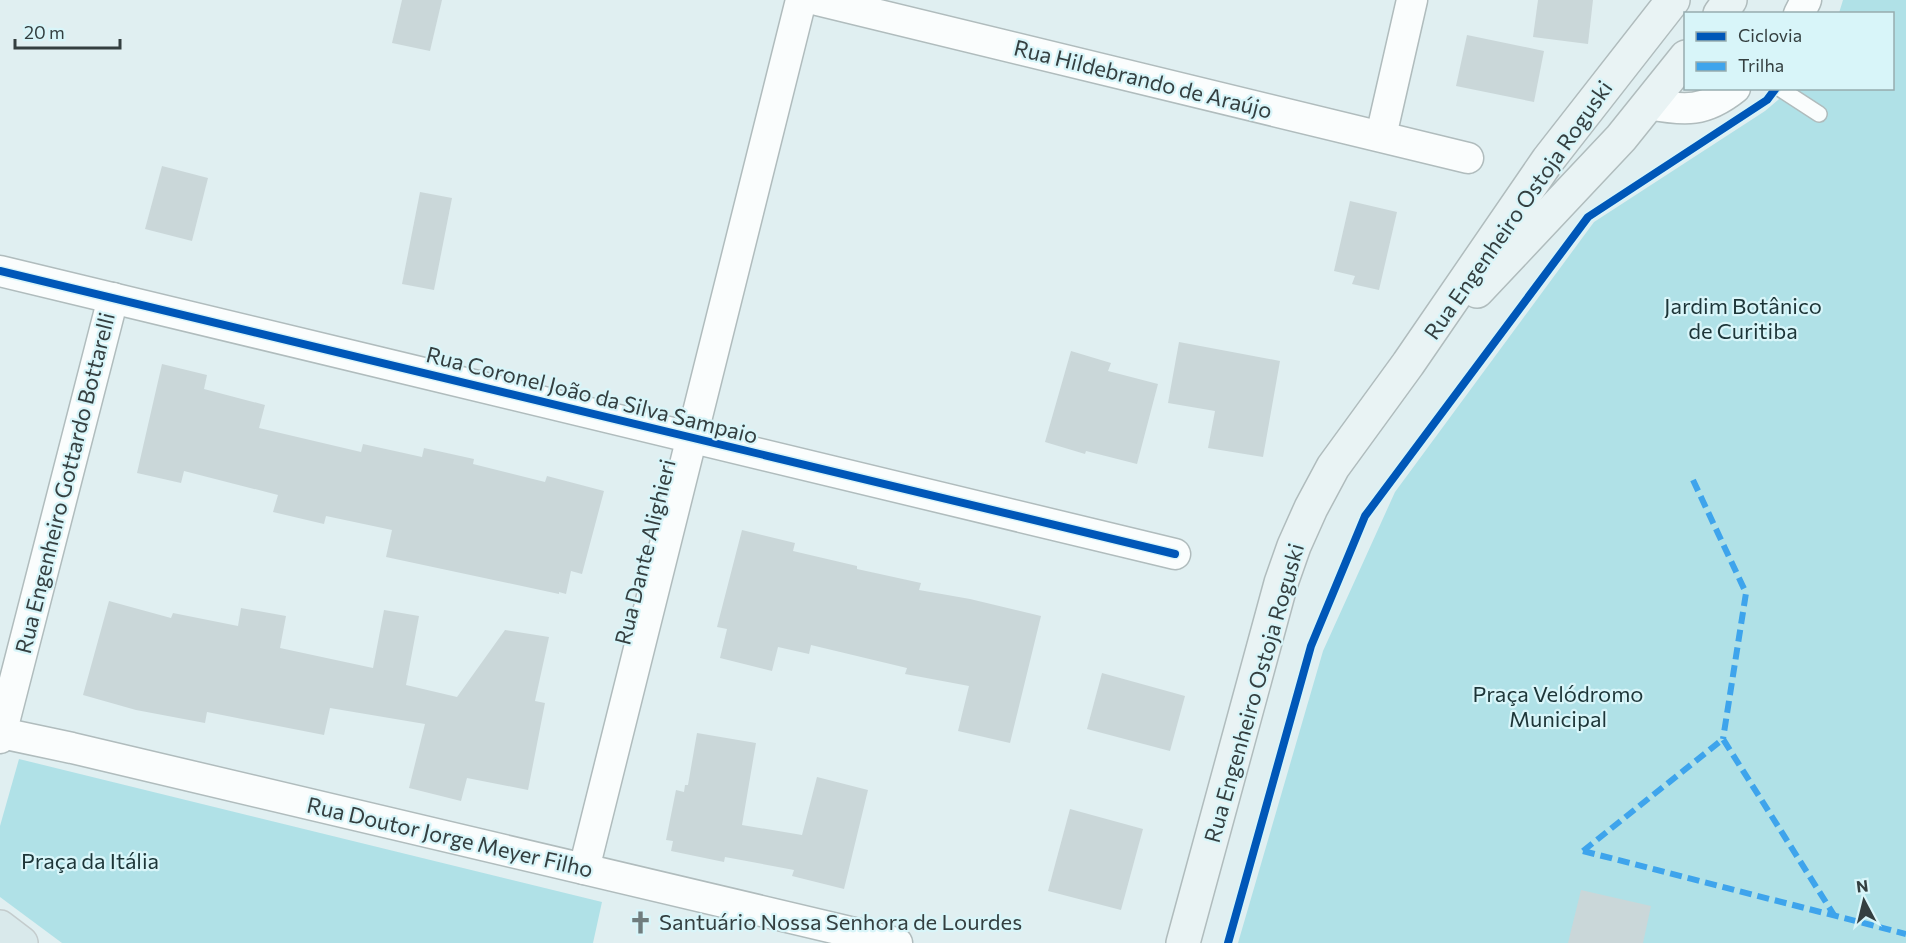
<svg xmlns="http://www.w3.org/2000/svg" width="1906" height="943" font-family="Commissioner,sans-serif">
<style>
.green{fill:#b0e1e7}
.building{fill:#cad7d9}
.lines{fill:none;stroke-linecap:round;stroke-linejoin:round}
.service-casing{stroke:#b0bcbd;stroke-width:18}
.minor-casing{stroke:#b0bcbd;stroke-width:33}
.secondary-casing{stroke:#b0bcbd;stroke-width:36}
.primary-casing{stroke:#c4cccd;stroke-width:36}
.service{stroke:#fafdfd;stroke-width:15}
.minor{stroke:#fafdfd;stroke-width:30}
.secondary{stroke:#e9f3f4;stroke-width:33}
.primary{stroke:#d9e9eb;stroke-width:33}
.quiet{stroke:#3ea4ec;stroke-width:6;stroke-dasharray:12 6;stroke-linecap:butt}
.cycleway-casing{stroke:#d8f5f9;stroke-width:11}
.cycleway{stroke:#0057b8;stroke-width:8}
.labels{text-anchor:middle;stroke-width:4.5;stroke-linejoin:round;paint-order:stroke}
.street-label{font-size:22px;fill:#343f40;stroke:#d8f5f9}
.park-label{font-size:22px;fill:#1d3538;stroke:#d8f5f9}
.poi-label{font-size:22px;fill:#343f40;stroke:#d8f5f9;text-anchor:start}
</style>
<rect width="100%" height="100%" fill="#e0eff1"/>
<!-- green -->
<g class="green">
<path d="M 1843,0 L 1906,0 L 1906,943 L 1238,943 L 1323,651 L 1395,492 L 1594,222 L 1765,111 L 1791,89 L 1892,88 L 1892,14 L 1839,13 Z"/>
<path d="M 19,759 L 602,902 L 593,943 L 62,943 L 0,897 L 0,826 Z"/>
</g>
<!-- building -->
<g class="building">
<path d="M 402,0 L 442,0 L 430,51 L 392,43 Z"/>
<path d="M 1538,0 L 1593,0 L 1588,44 L 1533,37 Z"/>
<path d="M 1467,35 L 1544,51 L 1534,102 L 1456,86 Z"/>
<path d="M 162,166 L 208,178 L 192,241 L 145,229 Z"/>
<path d="M 420,192 L 452,198 L 434,290 L 402,284 Z"/>
<path d="M 1350,201 L 1397,212 L 1379,290 L 1352,284 L 1355,276 L 1334,271 Z"/>
<path d="M 1179,342 L 1280,361 L 1263,457 L 1208,448 L 1215,411 L 1168,403 Z"/>
<path d="M 1071,351 L 1111,363 L 1108,371 L 1158,384 L 1137,464 L 1086,451 L 1085,454 L 1045,442 Z"/>
<path d="M 162,364 L 207,375 L 204,389 L 265,405 L 259,428 L 361,452 L 363,444 L 422,457 L 424,448 L 474,459 L 473,464 L 545,482 L 547,476 L 604,491 L 582,574 L 571,571 L 566,594 L 559,592 L 559,594 L 386,557 L 392,530 L 326,516 L 324,524 L 273,512 L 278,495 L 184,471 L 181,483 L 137,473 Z"/>
<path d="M 742,530 L 795,543 L 793,551 L 857,566 L 857,569 L 921,583 L 919,590 L 970,599 L 1041,616 L 1010,743 L 958,731 L 969,686 L 905,674 L 907,668 L 811,645 L 809,654 L 778,647 L 772,671 L 720,658 L 727,629 L 717,627 Z"/>
<path d="M 109,601 L 171,618 L 173,613 L 238,626 L 241,608 L 286,616 L 280,648 L 373,668 L 384,610 L 419,616 L 406,685 L 457,697 L 505,630 L 549,637 L 535,701 L 545,703 L 528,790 L 467,778 L 461,801 L 409,788 L 425,724 L 330,708 L 324,735 L 207,712 L 205,723 L 136,710 L 83,695 Z"/>
<path d="M 1102,673 L 1185,696 L 1170,751 L 1087,729 Z"/>
<path d="M 697,733 L 756,743 L 742,825 L 802,835 L 817,777 L 868,790 L 844,889 L 792,876 L 794,870 L 725,857 L 724,862 L 671,851 L 673,841 L 666,840 L 676,790 L 684,792 L 685,785 L 688,785 Z"/>
<path d="M 1070,809 L 1143,829 L 1121,910 L 1048,891 Z"/>
<path d="M 1581,890 L 1651,906 L 1643,943 L 1568,943 Z"/>
</g>
<g class="lines">
<defs>
<path id="service" d="M 1779,88 L 1819,114"/>
<g id="minor">
<path d="M 817,0 L 1468,158"/>
<path d="M 1799,14 L 1806,0"/>
<path d="M 1649,104 C 1685,111 1705,112 1735,88"/>
<path d="M 1381,136 L 1412,0"/>
<path d="M 0,271 L 1175,554"/>
<path d="M 1,733 L 72,748 L 897,943"/>
<path d="M 0,738 L 113,298"/>
<path d="M 584,869 L 801,0"/>
</g>
<g id="secondary">
<path d="M 1720,14 L 1730,0"/>
<path d="M 1477,291 L 1621,138 L 1686,57"/>
<path d="M 1183,943 L 1281,583 L 1294,546 L 1311,508 L 1333,467 L 1408,364 L 1548,160 L 1673,0"/>
</g>
<path id="primary" d="M 0,927 L 21,943"/>
</defs>
<!-- service casing -->
<use href="#service" class="service-casing"/>
<!-- minor casing -->
<use href="#minor" class="minor-casing"/>
<!-- secondary casing -->
<use href="#secondary" class="secondary-casing"/>
<!-- primary casing -->
<use href="#primary" class="primary-casing"/>
<!-- service -->
<use href="#service" class="service"/>
<!-- minor -->
<use href="#minor" class="minor"/>
<!-- secondary -->
<use href="#secondary" class="secondary"/>
<!-- primary -->
<use href="#primary" class="primary"/>
<!-- quiet -->
<g class="quiet">
<path d="M 1693,480 L 1746,593 L 1723,739"/>
<path d="M 1583,851 L 1723,739 L 1834,915"/>
<path d="M 1583,851 L 1906,934"/>
</g>
<defs>
<g id="cycleway">
<path d="M 0,271 L 1175,554"/>
<path d="M 1228,943 L 1311,646 L 1365,516 L 1588,217 L 1767,100 L 1776,88"/>
</g>
</defs>
<!-- cycleway casing -->
<use href="#cycleway" class="cycleway-casing"/>
<!-- cycleway -->
<use href="#cycleway" class="cycleway"/>
</g>
<!-- icons -->
<defs>
<symbol id="church-bare" viewBox="-9 -9 18 18"><path d="M-1.2-6h2.4v3.5h3.3v2.4h-3.3V6h-2.4V-.1h-3.3v-2.4h3.3Z" fill="#707d7e" stroke="#d8f5f9" stroke-width="2.5" paint-order="stroke"/></symbol>
</defs>
<g fill-rule="evenodd">
<use href="#church-bare" x="624" y="906" width="33" height="33"/>
</g>
<g class="labels">
<!-- street labels -->
<g class="street-label">
<text transform="translate(1143 79) rotate(14)" y="8">Rua Hildebrando de Araújo</text>
<text transform="translate(1518 210) rotate(-55)" y="8">Rua Engenheiro Ostoja Roguski</text>
<text transform="translate(592 395) rotate(14)" y="8">Rua Coronel João da Silva Sampaio</text>
<text transform="translate(65 483) rotate(-76)" y="8">Rua Engenheiro Gottardo Bottarelli</text>
<text transform="translate(645 552) rotate(-76)" y="8">Rua Dante Alighieri</text>
<text transform="translate(1254 693) rotate(-74)" y="8">Rua Engenheiro Ostoja Roguski</text>
<text transform="translate(450 837) rotate(13)" y="8">Rua Doutor Jorge Meyer Filho</text>
</g>
<!-- park labels -->
<g class="park-label">
<text x="1743" y="314">Jardim Botânico<tspan x="1743" dy="25">de Curitiba</tspan></text>
<text x="1558" y="702">Praça Velódromo<tspan x="1558" dy="25">Municipal</tspan></text>
<text x="90" y="869">Praça da Itália</text>
</g>
<!-- poi labels -->
<g class="poi-label">
<text x="659" y="930">Santuário Nossa Senhora de Lourdes</text>
</g>
</g>
<!-- legend -->
<rect x="1684" y="12" width="210" height="78" fill="#d8f5f9" stroke="#96acaf" stroke-width="1.5"/>
<rect x="1696" y="32" width="30" height="9" fill="#0057b8" stroke="#96acaf" stroke-width="1.5"/>
<text x="1738" y="42" font-size="18" fill="#343f40">Ciclovia</text>
<rect x="1696" y="62" width="30" height="9" fill="#3ea4ec" stroke="#96acaf" stroke-width="1.5"/>
<text x="1738" y="72" font-size="18" fill="#343f40">Trilha</text>
<!-- north arrow -->
<g transform="translate(1864 901) rotate(353)" stroke="#d8f5f9" stroke-width="4.5" paint-order="stroke">
<path d="M0-4.5L10 22L0 15L-10 22Z" fill="#343f40"/>
<text y="-9" font-size="16" font-weight="bold" text-anchor="middle" fill="#343f40">N</text>
</g>
<!-- scale -->
<path d="M15 39v9h105v-9" fill="none" stroke="#343f40" stroke-width="3"/>
<text x="24" y="39" font-size="18" fill="#343f40" stroke="#d8f5f9" stroke-width="4.5" paint-order="stroke">20 m</text>
</svg>
